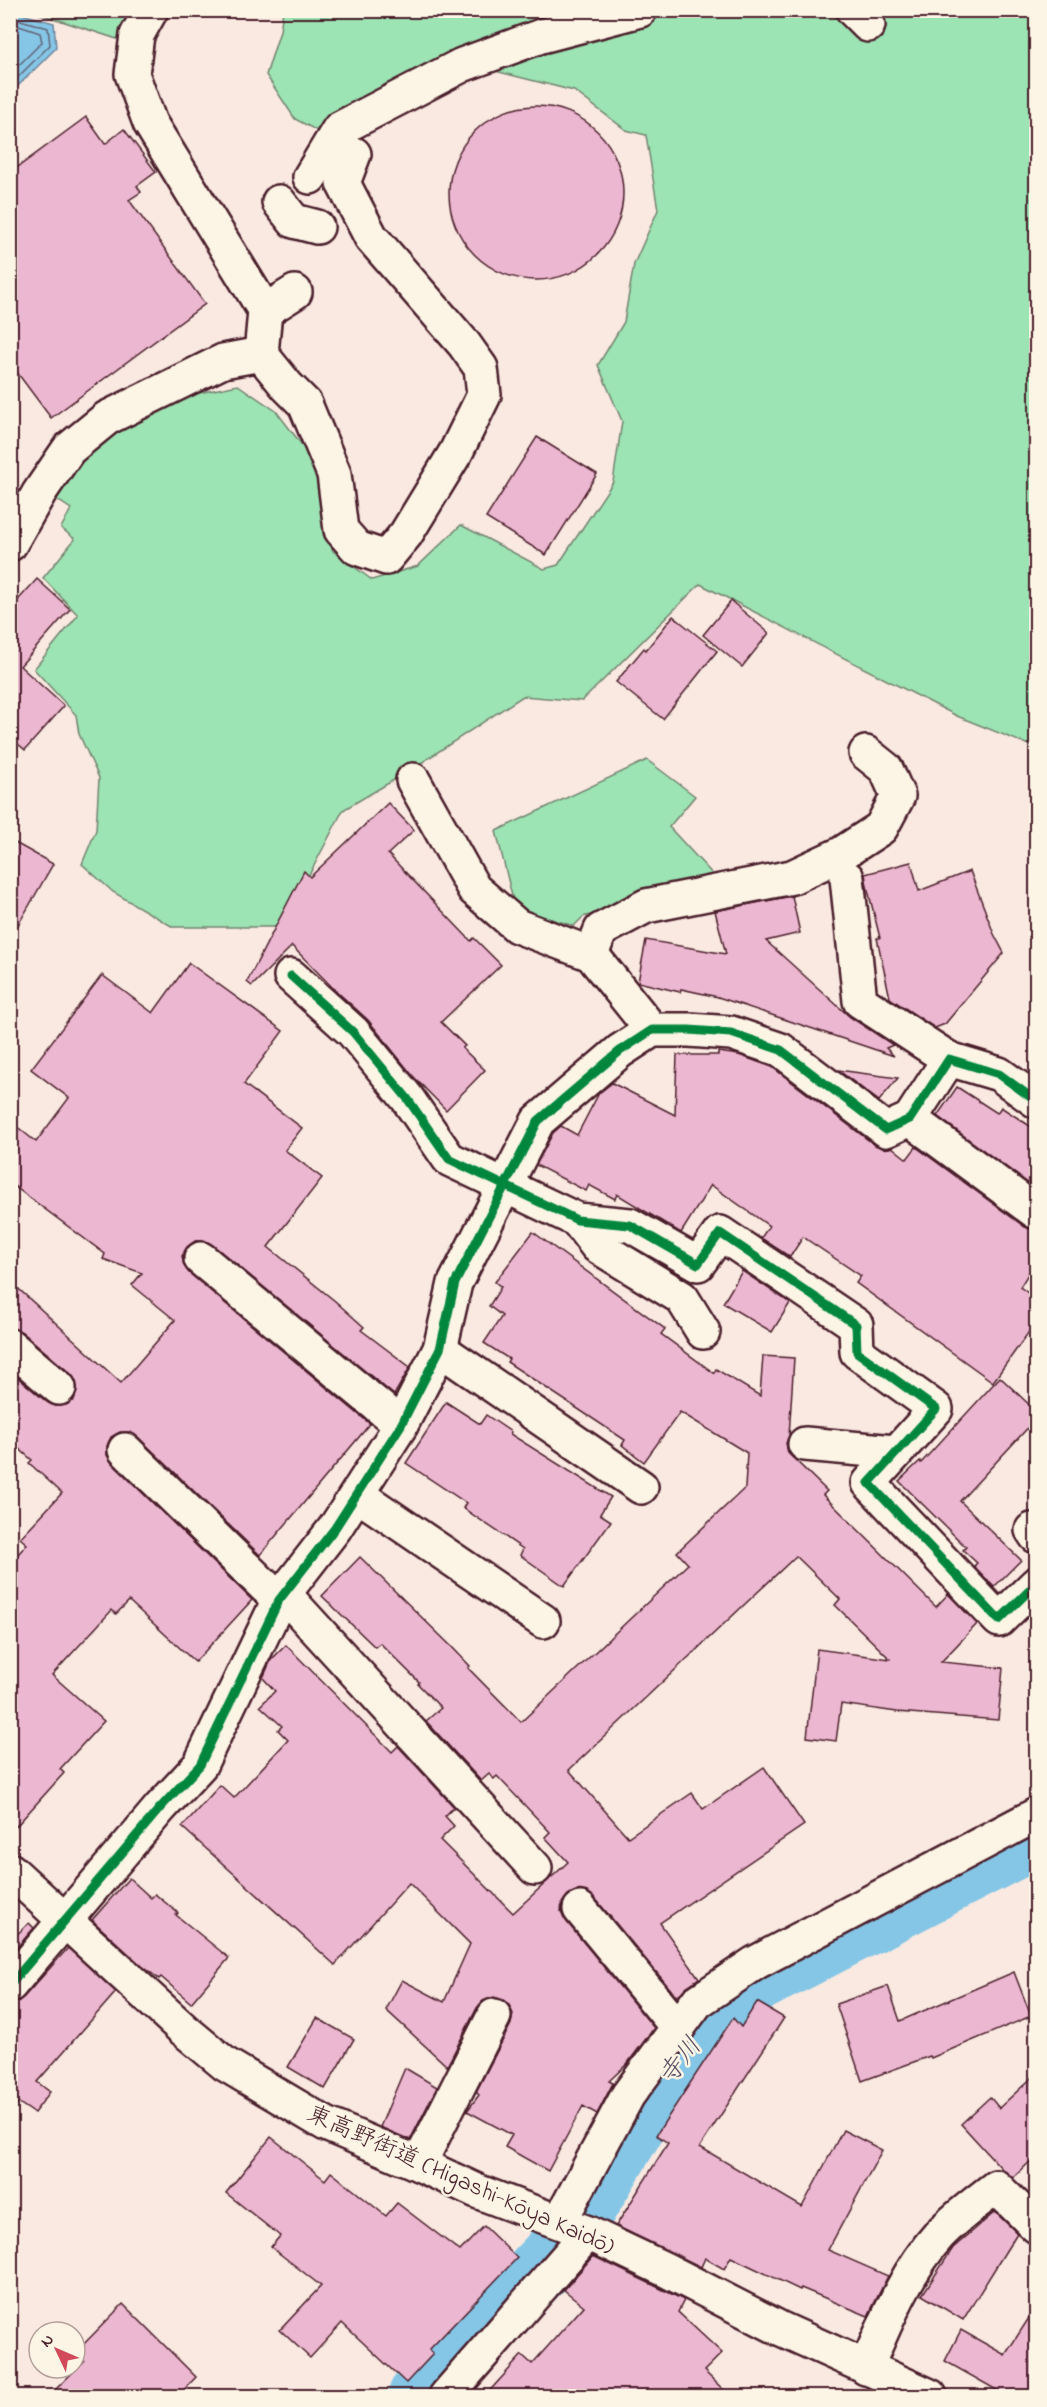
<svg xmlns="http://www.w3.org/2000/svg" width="1047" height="2407" font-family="'Indie Flower','Klee One',sans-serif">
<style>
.green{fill:#9ce4b3;stroke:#73826f;stroke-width:1.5}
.water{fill:#85c6e6;stroke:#6d839b;stroke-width:1.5}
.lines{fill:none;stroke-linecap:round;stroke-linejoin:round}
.shore{stroke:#626276;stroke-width:1.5}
.river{stroke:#85c6e6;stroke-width:64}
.building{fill:#ecb7d0;stroke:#4a1f2b;stroke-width:1.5}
.minor-casing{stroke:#4a1f2b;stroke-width:38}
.minor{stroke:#fcf5e5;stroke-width:33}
.cycleway-casing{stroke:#fcf5e5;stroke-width:13}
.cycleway{stroke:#00873e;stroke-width:9}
.labels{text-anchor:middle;stroke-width:5;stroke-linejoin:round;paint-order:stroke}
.street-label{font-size:24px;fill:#4a1f2b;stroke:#fcf5e5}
.water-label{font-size:26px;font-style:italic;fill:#5c5163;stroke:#fcf5e5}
</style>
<rect width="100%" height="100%" fill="#f9e9e1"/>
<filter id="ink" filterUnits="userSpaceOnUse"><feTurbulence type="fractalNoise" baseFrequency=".0167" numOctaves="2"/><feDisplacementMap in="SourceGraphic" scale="12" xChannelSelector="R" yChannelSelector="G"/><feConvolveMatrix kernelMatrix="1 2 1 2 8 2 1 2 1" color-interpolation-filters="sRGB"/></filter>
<g filter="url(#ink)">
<!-- green -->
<g class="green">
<path d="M 31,11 L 134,11 L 117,39 Z"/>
<path d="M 283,11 L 1036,11 L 1036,748 L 957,716 L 700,584 L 582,701 L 523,696 L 409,771 L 343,810 L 282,927 L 173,927 L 113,892 L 82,864 L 96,830 L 99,778 L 79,734 L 76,715 L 34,669 L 78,615 L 43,578 L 75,539 L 61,528 L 71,509 L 53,497 L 78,458 L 134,419 L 194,394 L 238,385 L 276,411 L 302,445 L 320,479 L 325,528 L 333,551 L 372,580 L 418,566 L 461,525 L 544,569 L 558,565 L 613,482 L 622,421 L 598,365 L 624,322 L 634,264 L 658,210 L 646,135 L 626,130 L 574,91 L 495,71 L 439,86 L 336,141 L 295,119 L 266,75 L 280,31 Z"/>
<path d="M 647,760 L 695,796 L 669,827 L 717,879 L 583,917 L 574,926 L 515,908 L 496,831 Z"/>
</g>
<!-- water -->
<path class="water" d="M 11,11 L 54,23 L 56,48 L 11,93 Z"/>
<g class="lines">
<!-- shore -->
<g class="shore">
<path d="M 10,23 L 40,33 L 42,42 L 10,74"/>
<path d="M 10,85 L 50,45 L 48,28 L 17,19 L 13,10"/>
</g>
<!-- river -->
<path class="river" d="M 420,2396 L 560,2248 L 676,2054 L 755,1981 L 1036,1836"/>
</g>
<!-- building -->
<g class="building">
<circle cx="536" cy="193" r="87"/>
<path d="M 86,117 L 105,144 L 124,129 L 156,172 L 137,186 L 141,192 L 129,200 L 205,304 L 51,418 L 10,363 L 10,173 Z"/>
<path d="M 537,437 L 597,474 L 546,555 L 486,518 Z"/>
<path d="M 37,579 L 70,609 L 20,666 L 64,706 L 25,750 L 10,737 L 10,609 Z"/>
<path d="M 731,601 L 769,633 L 742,667 L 703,635 Z"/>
<path d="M 673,616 L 717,651 L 663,719 L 616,682 L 644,648 L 646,650 Z"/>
<path d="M 388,803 L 414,830 L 388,854 L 471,941 L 474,938 L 501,965 L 441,1022 L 465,1046 L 462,1048 L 485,1070 L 446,1110 L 413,1076 L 368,1020 L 333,988 L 292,946 L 252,986 L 247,982 L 304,871 L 310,877 Z"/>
<path d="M 10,840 L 53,864 L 10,939 Z"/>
<path d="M 911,862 L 919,891 L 970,871 L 994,934 L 1004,953 L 945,1024 L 935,1028 L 890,998 L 877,938 L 880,938 L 867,886 L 865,874 Z"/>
<path d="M 792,896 L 800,933 L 766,941 L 850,1017 L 893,1045 L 886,1048 L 894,1056 L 718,997 L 681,989 L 680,992 L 638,982 L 646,940 L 726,954 L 715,911 Z"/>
<path d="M 189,963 L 283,1031 L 244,1084 L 302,1128 L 285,1150 L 322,1178 L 268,1247 L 335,1301 L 364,1327 L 361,1330 L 410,1367 L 394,1395 L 213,1245 L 204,1240 L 195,1241 L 187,1247 L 182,1256 L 184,1266 L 189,1273 L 370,1424 L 260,1555 L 138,1437 L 130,1432 L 120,1432 L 111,1437 L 107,1446 L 107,1455 L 112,1463 L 252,1600 L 195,1662 L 129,1601 L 116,1614 L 112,1610 L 52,1675 L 104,1721 L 60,1769 L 64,1773 L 10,1833 L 10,1563 L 27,1544 L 20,1538 L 62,1493 L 29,1463 L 32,1460 L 10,1441 L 10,1371 L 47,1402 L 55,1406 L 66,1405 L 74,1400 L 77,1391 L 76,1381 L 71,1374 L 22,1332 L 10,1328 L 10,1281 L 121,1383 L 175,1320 L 132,1285 L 142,1273 L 103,1259 L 105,1254 L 10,1183 L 10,1121 L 36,1142 L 69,1098 L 31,1069 L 102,975 L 153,1013 Z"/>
<path d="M 718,1052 L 739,1055 L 772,1067 L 875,1145 L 883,1148 L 892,1147 L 907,1159 L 916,1147 L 1025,1227 L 1036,1230 L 1036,1261 L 1020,1287 L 1036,1299 L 1036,1322 L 993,1382 L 856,1283 L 861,1276 L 803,1237 L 790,1257 L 761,1238 L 769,1226 L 711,1185 L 681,1233 L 617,1194 L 615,1199 L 589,1185 L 586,1191 L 536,1165 L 553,1133 L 561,1126 L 577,1135 L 599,1093 L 612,1083 L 675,1115 L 677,1055 L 718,1055 Z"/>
<path d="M 838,1070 L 898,1078 L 879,1101 Z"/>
<path d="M 957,1087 L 997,1113 L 1001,1107 L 1036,1130 L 1036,1189 L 937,1116 Z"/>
<path d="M 533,1232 L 665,1329 L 661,1334 L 714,1373 L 716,1369 L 760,1396 L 763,1356 L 794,1358 L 789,1436 L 786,1443 L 788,1453 L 827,1491 L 823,1495 L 936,1607 L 948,1594 L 977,1624 L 941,1662 L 1003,1668 L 998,1720 L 897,1712 L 841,1704 L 836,1741 L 807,1737 L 817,1649 L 890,1659 L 835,1605 L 840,1599 L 796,1556 L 569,1770 L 628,1837 L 692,1793 L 703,1809 L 764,1767 L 804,1825 L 660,1923 L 699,1978 L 686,1987 L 677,1997 L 594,1897 L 587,1892 L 578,1890 L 568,1895 L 562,1903 L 561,1911 L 566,1921 L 654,2028 L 627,2064 L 609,2081 L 613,2083 L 597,2114 L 583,2106 L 548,2171 L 505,2147 L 512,2135 L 467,2111 L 479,2095 L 476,2092 L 511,2024 L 513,2014 L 509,2005 L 503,2000 L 494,1997 L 483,2001 L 477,2008 L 447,2066 L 386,2010 L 402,1980 L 444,2002 L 470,1944 L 409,1883 L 335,1965 L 182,1827 L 220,1785 L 234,1798 L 288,1740 L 278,1730 L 282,1726 L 260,1706 L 275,1691 L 263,1678 L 271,1660 L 286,1645 L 392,1752 L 398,1746 L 454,1807 L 445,1816 L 454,1826 L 440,1840 L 513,1913 L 568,1862 L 545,1837 L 550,1832 L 497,1776 L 494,1779 L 489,1774 L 481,1781 L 426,1721 L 441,1708 L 418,1684 L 419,1682 L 380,1643 L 375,1647 L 322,1596 L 360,1557 L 451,1646 L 470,1666 L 468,1668 L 521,1722 L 688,1564 L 677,1552 L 745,1488 L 747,1453 L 680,1412 L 644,1462 L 622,1445 L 625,1440 L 507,1362 L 509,1359 L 484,1343 L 502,1316 L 489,1306 L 501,1287 L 495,1282 Z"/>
<path d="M 742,1271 L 790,1303 L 772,1332 L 723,1303 Z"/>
<path d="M 1000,1377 L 1036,1411 L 1036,1419 L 960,1501 L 1021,1560 L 994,1587 L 974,1566 L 977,1563 L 963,1550 L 966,1547 L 899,1481 L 920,1461 L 921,1463 Z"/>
<path d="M 446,1402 L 480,1424 L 486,1415 L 511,1432 L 510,1434 L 611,1497 L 600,1514 L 611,1521 L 564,1586 L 520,1555 L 523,1549 L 463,1508 L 466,1503 L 406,1463 Z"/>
<path d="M 129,1878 L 151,1898 L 155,1894 L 178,1913 L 176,1915 L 229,1958 L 191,2003 L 161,1977 L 159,1979 L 141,1965 L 92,1920 Z"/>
<path d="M 29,1923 L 34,1928 L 10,1955 L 10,1941 Z"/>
<path d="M 68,1948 L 116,1992 L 37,2082 L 50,2092 L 34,2113 L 19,2103 L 10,2114 L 10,2003 L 17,2002 L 24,1997 Z"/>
<path d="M 1014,1972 L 1031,2016 L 931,2058 L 930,2056 L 862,2081 L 836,2004 L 888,1986 L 900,2021 Z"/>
<path d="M 757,2002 L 784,2018 L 700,2147 L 802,2207 L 843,2130 L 882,2150 L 828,2250 L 888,2276 L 868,2316 L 801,2288 L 800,2290 L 731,2257 L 724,2269 L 705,2258 L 701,2267 L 616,2226 L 668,2143 L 656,2135 L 733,2018 L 741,2027 Z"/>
<path d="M 317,2018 L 354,2039 L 325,2089 L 288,2067 Z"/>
<path d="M 405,2068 L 437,2087 L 410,2140 L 380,2127 Z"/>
<path d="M 1036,2074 L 1036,2156 L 1013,2178 L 1003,2170 L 961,2124 L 990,2097 L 999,2108 Z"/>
<path d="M 271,2137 L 325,2180 L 331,2172 L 386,2216 L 397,2203 L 460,2251 L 484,2226 L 517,2258 L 429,2350 L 433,2354 L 406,2383 L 342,2323 L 310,2358 L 280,2330 L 321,2286 L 271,2247 L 280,2236 L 226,2193 Z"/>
<path d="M 995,2212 L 1017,2233 L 963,2320 L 922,2295 L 953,2248 Z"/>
<path d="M 593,2256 L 684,2300 L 678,2312 L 722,2353 L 704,2371 L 731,2397 L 484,2397 L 522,2355 L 532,2364 L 584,2306 L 564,2290 Z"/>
<path d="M 123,2304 L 196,2377 L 177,2397 L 48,2397 L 84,2361 L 76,2352 Z"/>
<path d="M 1036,2307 L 1036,2397 L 1009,2397 L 945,2361 L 961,2330 L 1005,2355 Z"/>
</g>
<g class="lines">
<defs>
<g id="minor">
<path d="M 151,10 L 137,35 L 132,74 L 150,123 L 265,311 L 261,354"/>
<path d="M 853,10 L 868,25"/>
<path d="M 310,177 L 339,129 L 462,65 L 541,36 L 640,10"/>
<path d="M 279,202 L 294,221 L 317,227"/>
<path d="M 265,311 L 295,292"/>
<path d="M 10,544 L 39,493 L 69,449 L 107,418 L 223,361 L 261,354 L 287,386 L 305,404 L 334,474 L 341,530 L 357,548 L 386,558 L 406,534 L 456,452 L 484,395 L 481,368 L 464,344 L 371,237 L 343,183 L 354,154"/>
<path d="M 413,780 L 474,889 L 517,926 L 591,954"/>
<path d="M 847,878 L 860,1001 L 949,1059"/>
<path d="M 291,976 L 353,1032 L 407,1098 L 449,1159 L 577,1220 L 630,1225 L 698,1264 L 720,1233 L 856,1325 L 857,1352 L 936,1409 L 869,1483 L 999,1620 L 1036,1584"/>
<path d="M 652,1030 L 591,954 L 601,930 L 646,906 L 792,877 L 841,854 L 881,828 L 898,796 L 886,769 L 866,753"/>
<path d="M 910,1119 L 1036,1212"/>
<path d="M 577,1220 L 597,1246 L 682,1298 L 703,1332"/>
<path d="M 201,1259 L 401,1425"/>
<path d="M 10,1346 L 59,1388"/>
<path d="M 440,1349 L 641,1487"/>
<path d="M 805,1444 L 895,1452"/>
<path d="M 125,1450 L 279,1600"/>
<path d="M 358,1495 L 543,1621"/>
<path d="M 1032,1530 L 1036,1536"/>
<path d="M 284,1594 L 535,1868"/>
<path d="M 10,1870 L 183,2029 L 225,2064 L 326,2124 L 419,2164 L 479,2192 L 588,2233 L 666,2270 L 779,2328 L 930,2396"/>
<path d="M 580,1909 L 678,2028"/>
<path d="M 10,1985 L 160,1808 L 200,1765 L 279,1600 L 335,1528 L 401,1425 L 440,1349 L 455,1283 L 538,1121 L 620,1051 L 652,1030 L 689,1030 L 731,1033 L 781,1050 L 886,1130 L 910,1119 L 949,1059 L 999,1074 L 1036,1101"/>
<path d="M 419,2164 L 494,2016"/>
<path d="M 560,2221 L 628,2095 L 697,2002 L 755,1963 L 1036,1815"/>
<path d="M 866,2368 C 886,2322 905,2273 939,2235 C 956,2217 977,2202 996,2187 L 1036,2226"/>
<path d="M 446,2396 L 588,2233"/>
</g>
</defs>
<!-- minor casing -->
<use href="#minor" class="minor-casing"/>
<!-- minor -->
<use href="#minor" class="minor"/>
<defs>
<g id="cycleway">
<path d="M 291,976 L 353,1032 L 407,1098 L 449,1159 L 577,1220 L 630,1225 L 698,1264 L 720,1233 L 856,1325 L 857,1352 L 936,1409 L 869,1483 L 999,1620 L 1036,1584"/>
<path d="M 10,1985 L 160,1808 L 200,1765 L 279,1600 L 335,1528 L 401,1425 L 440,1349 L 455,1283 L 538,1121 L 620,1051 L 652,1030 L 689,1030 L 731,1033 L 781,1050 L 886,1130 L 910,1119 L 949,1059 L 999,1074 L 1036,1101"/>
</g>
</defs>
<!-- cycleway casing -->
<use href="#cycleway" class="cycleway-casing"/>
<!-- cycleway -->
<use href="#cycleway" class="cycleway"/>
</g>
</g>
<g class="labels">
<!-- street labels -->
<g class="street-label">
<text transform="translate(461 2179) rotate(24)" y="8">東高野街道 (Higashi-Kōya Kaidō)</text>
</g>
<!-- water labels -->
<g class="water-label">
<text transform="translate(679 2060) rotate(-52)" y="9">寺川</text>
</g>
</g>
<!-- margin -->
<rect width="1047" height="2407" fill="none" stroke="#fcf5e5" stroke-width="36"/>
<rect x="18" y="18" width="1011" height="2371" fill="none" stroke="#4a1f2b" stroke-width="2" filter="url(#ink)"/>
<!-- north arrow -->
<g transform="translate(57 2350) rotate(314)"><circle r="28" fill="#fcf5e5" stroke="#b59f9b" stroke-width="1.5"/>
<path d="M0-4.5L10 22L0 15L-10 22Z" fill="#d1495b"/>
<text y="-9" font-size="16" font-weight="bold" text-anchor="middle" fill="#4a1f2b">N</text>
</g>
</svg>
